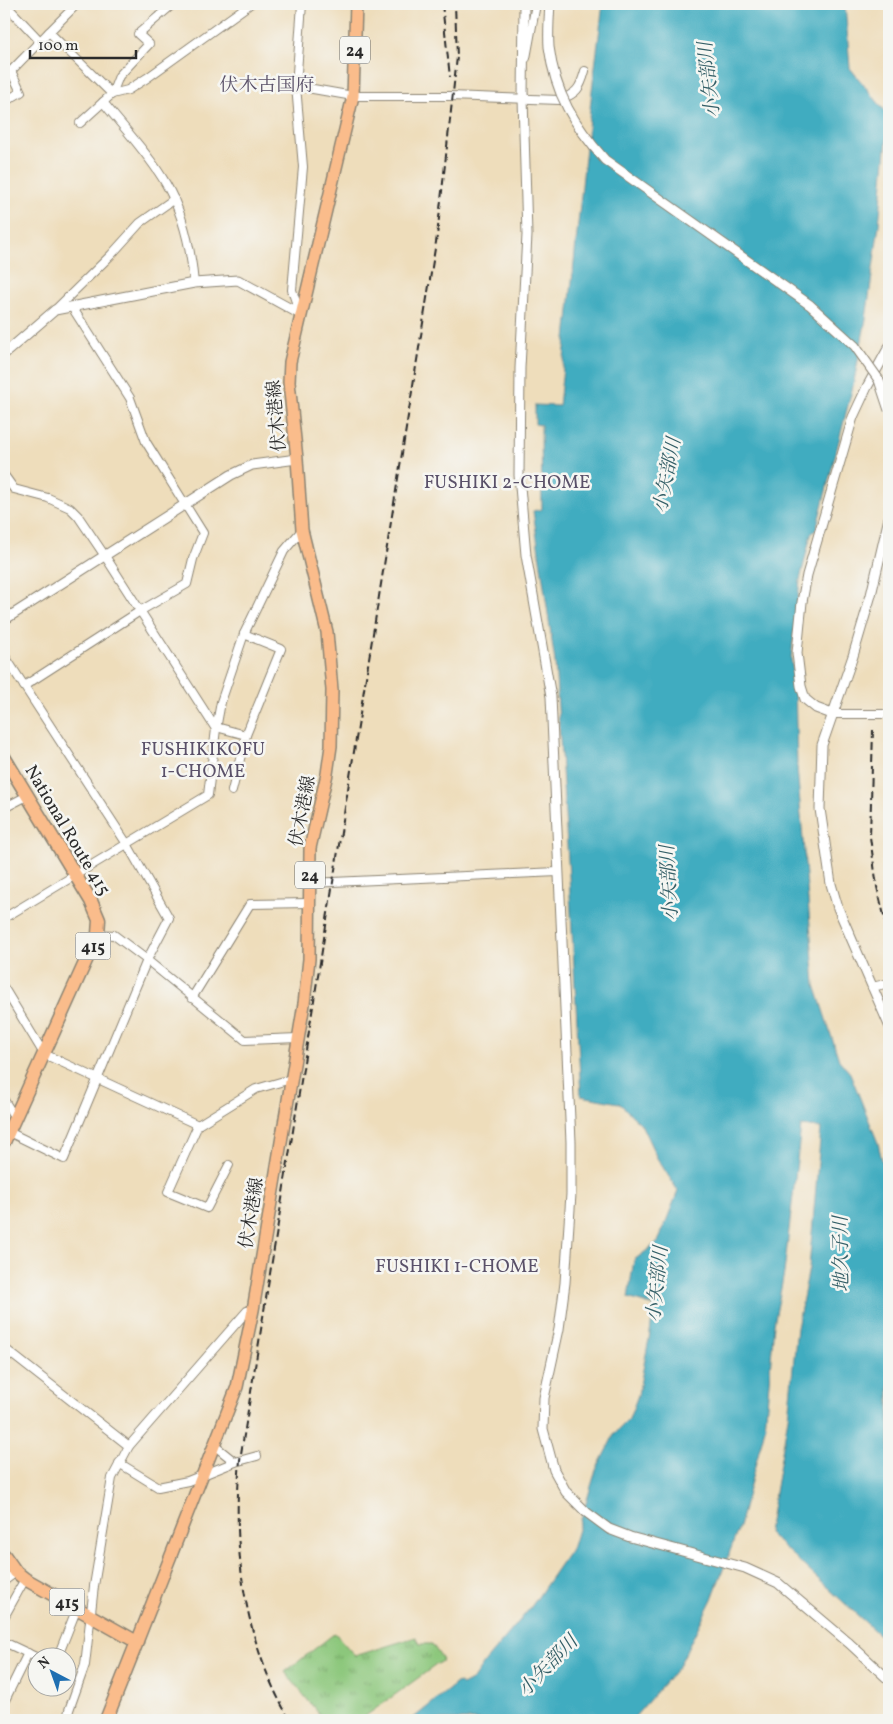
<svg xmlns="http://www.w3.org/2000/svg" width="893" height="1724" font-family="Vollkorn,'Noto Serif JP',serif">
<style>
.grass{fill:url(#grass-tufts);stroke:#5c7953}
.water{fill:#41acc0;stroke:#366c76}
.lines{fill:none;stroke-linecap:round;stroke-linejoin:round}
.minor-casing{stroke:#8c8473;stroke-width:10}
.tertiary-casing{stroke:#8c8473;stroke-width:11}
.primary-casing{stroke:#8c8473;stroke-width:14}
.trunk-casing{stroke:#8c8473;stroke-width:15}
.minor{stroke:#fff;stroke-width:8}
.tertiary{stroke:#fff;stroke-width:9}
.primary{stroke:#fabc8b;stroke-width:11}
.trunk{stroke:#fabc8b;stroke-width:12}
.rail{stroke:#2b2b2b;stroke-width:2;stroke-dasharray:8 4;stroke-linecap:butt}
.tertiary-bridge-casing{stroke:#8c8473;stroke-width:11;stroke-linecap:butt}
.tertiary-bridge{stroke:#fff;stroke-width:9}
.labels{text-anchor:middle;stroke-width:5;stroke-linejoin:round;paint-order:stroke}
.shield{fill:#f6f6f2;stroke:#686867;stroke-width:1}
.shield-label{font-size:16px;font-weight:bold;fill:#2b2b2b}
.street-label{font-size:18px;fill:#2b2b2b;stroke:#f6f6f2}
.water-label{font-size:19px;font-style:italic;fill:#345f67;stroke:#f6f6f2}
.neighbourhood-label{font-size:19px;fill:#5a5169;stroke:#f6f6f2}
</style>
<defs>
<pattern id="grass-tufts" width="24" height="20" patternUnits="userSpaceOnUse" patternTransform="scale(1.25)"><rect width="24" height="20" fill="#8cc77b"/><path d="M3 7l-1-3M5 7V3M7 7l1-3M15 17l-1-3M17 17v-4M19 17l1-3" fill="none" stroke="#73a265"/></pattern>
</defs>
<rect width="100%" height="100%" fill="#f6f6f2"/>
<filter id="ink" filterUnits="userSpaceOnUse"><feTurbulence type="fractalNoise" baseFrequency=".02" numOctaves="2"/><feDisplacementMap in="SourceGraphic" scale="10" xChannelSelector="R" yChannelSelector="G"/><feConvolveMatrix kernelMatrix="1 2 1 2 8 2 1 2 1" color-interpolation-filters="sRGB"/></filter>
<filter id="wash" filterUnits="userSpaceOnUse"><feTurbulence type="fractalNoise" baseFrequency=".0096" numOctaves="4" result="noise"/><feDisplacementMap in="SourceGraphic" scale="20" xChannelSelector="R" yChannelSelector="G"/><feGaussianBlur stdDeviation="1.12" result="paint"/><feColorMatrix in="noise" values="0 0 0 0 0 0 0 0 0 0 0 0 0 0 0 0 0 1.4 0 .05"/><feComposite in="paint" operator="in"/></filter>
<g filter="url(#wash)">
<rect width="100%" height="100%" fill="#edb"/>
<!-- grass -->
<path class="grass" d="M 335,1633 L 355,1656 L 416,1637 L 420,1644 L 432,1644 L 443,1660 L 360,1720 L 324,1720 L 285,1672 Z"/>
<!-- water -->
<path class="water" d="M 603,4 L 845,4 L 850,68 L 889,116 L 879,225 L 866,319 L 853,386 L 816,530 L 811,534 L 800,580 L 791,659 L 795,683 L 797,767 L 815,985 L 839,1060 L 850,1073 L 878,1143 L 889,1191 L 889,1644 L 768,1533 L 788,1417 L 797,1328 L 809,1268 L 821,1128 L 801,1126 L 784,1273 L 774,1324 L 765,1428 L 739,1527 L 712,1599 L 679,1666 L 632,1720 L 411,1720 L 458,1682 L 462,1685 L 473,1679 L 484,1663 L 531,1607 L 573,1546 L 596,1470 L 615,1433 L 629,1419 L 638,1395 L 649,1339 L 654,1306 L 628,1298 L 634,1260 L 658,1242 L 678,1191 L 657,1158 L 641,1124 L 619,1103 L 581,1096 L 569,876 L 555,662 L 533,511 L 542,509 L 541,425 L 535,424 L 535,405 L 559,406 L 592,90 Z"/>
</g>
<g filter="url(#ink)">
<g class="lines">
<defs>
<g id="minor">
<path d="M 5,4 L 40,41"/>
<path d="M 49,32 L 77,4"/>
<path d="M 526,58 L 536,4"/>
<path d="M 296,86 L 353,96 L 450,96 L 560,100 C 577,93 580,89 585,71"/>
<path d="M 112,94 L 119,76 L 149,44 L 138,34 L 173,4"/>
<path d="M 4,102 L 21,92 L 11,71 L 49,32 L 112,94"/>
<path d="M 103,102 C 123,127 151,157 166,184 C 184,215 191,249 194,283"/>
<path d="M 80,123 L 112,94 L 128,90 L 147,78 L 250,4"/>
<path d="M 55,310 L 111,255 L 140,223 L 174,199"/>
<path d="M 300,314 L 292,290 L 303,167 L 296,86 L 302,4"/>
<path d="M 4,475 L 14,489 L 48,498 L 70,508 L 78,516 L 105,556 L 216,729"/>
<path d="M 4,655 L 127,844 L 169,918 L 147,960 L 64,1159 L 9,1132"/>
<path d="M 24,686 L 140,611 L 187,584 L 193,559 L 203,533 L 146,442 L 130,398 L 72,307"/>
<path d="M 832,714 L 889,714"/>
<path d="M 216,727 L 246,735"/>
<path d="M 232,791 L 246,735 L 281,649 L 244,634"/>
<path d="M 4,808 L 27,796"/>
<path d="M 310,883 L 558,872"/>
<path d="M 4,918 L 208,795 L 216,729 L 221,702 L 244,634 L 284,551 L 302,530"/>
<path d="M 98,934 L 114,935 L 147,960 L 245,1040 L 298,1038"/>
<path d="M 872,987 L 885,984 L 889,986"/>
<path d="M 4,988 L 44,1054 L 198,1125"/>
<path d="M 192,998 L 250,904 L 309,903"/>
<path d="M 4,1100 L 15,1118"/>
<path d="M 229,1165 L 207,1208 L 168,1192 L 198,1125 L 256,1089 L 291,1079"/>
<path d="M 4,1348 L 129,1446"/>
<path d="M 215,1446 L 235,1462"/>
<path d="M 119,1463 L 158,1487 L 188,1481 L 235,1462 L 257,1456"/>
<path d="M 4,1581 L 16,1572"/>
<path d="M 4,1617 L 25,1579"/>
<path d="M 4,1642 L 38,1658"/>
<path d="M 58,1656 L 77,1608"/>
<path d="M 4,1702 L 28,1653"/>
<path d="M 67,1720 L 69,1710 L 85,1665 L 94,1586 L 112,1478 L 129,1446 L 247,1311 L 253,1310"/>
</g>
<g id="tertiary">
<path d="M 524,4 L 523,98 L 527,235 L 520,368 L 519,475 L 526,555 L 551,697 L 571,1142 L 571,1194 L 565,1283 L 559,1329 L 544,1398 L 543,1429 L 554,1470 L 566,1492 L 586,1512 L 609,1529 L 630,1537 L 745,1568 L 778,1583 L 849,1643 L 889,1680"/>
<path d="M 4,354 L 55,310 L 194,283 L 238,280 L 300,314"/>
<path d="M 889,518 L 871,595 L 853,656 L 822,745 L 820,809 L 831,884 L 838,908 L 889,1025"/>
<path d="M 4,620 L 231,475 L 252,465 L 297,459"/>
<path d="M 832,714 L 816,708 L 805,699 L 801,686 L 797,653 L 802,602 L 807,575 L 853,417 L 867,387 L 889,347"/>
</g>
<path id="primary" d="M 137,1642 L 237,1387 L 253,1310 L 304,1004 L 309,959 L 310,848 L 327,774 L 331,746 L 332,690 L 327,632 L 302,530 L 297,459 L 289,382 L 290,362 L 353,96 L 356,4"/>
<g id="trunk">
<path d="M 4,757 L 91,901 L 99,920 L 98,934 L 4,1142"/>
<path d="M 4,1555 L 16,1572 L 25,1579 L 137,1642 L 106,1720"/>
</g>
</defs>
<!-- minor casing -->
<use href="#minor" class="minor-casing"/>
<!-- tertiary casing -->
<use href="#tertiary" class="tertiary-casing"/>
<!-- primary casing -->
<use href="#primary" class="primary-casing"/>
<!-- trunk casing -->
<use href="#trunk" class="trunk-casing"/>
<!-- minor -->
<use href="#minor" class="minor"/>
<!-- tertiary -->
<use href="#tertiary" class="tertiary"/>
<!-- primary -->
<use href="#primary" class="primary"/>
<!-- trunk -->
<use href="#trunk" class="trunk"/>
<!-- rail -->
<g class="rail">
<path d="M 442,4 L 450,77"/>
<path d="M 873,730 L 870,837 L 877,887 L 889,936"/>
<path d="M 290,1720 C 244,1642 232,1550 240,1460 L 437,236 L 457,57 L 455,4"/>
</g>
<defs>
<path id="tertiary-bridge" d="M 550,4 C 549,18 548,33 549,47 C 555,94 574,125 605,160 L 810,305 L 855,346 L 879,380 L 889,410"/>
</defs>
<!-- tertiary-bridge casing -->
<use href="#tertiary-bridge" class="tertiary-bridge-casing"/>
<!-- tertiary-bridge -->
<use href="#tertiary-bridge" class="tertiary-bridge"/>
</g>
</g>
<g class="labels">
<!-- shield labels -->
<g class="shield">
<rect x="340" y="36.5" width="30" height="27" rx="4"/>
<rect x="295" y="861.5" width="30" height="27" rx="4"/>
<rect x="75.5" y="932.5" width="35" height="27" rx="4"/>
<rect x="49.5" y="1588.5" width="35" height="27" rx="4"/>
</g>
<g class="shield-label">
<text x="355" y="56">24</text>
<text x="310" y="881">24</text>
<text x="93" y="952">415</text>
<text x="67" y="1608">415</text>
</g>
<!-- street labels -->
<g class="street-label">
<text transform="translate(276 416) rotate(-95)" y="6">伏木港線</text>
<text transform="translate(302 811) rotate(-79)" y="6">伏木港線</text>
<text transform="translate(68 830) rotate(59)" y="6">National Route 415</text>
<text transform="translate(251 1213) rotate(-81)" y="6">伏木港線</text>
</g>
<!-- water labels -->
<g class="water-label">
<text transform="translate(708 80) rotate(-96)" y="7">小矢部川</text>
<text transform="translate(666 475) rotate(-79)" y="7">小矢部川</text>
<text transform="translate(668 883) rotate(-93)" y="7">小矢部川</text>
<text transform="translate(840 1254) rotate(-91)" y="7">地久子川</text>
<text transform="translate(656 1284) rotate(-84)" y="7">小矢部川</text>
<text transform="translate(547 1665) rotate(-46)" y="7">小矢部川</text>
</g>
<!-- neighbourhood labels -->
<g class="neighbourhood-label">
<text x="267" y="91">伏木古国府</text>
<text x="507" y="488">FUSHIKI 2-CHOME</text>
<text x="203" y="755">FUSHIKIKOFU<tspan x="203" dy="22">1-CHOME</tspan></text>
<text x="457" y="1272">FUSHIKI 1-CHOME</text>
</g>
</g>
<!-- margin -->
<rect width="893" height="1724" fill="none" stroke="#f6f6f2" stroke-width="20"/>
<!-- north arrow -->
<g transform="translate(52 1672) rotate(319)"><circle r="24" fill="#f6f6f2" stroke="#a5a5a2"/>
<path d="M0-4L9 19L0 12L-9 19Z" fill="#1f6fb2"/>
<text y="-8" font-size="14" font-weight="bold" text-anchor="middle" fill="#2b2b2b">N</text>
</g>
<!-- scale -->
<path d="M30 50v8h106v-8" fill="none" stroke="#2b2b2b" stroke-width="2.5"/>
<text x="38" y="50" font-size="15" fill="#2b2b2b" stroke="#f6f6f2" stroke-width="4" paint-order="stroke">100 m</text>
</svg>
